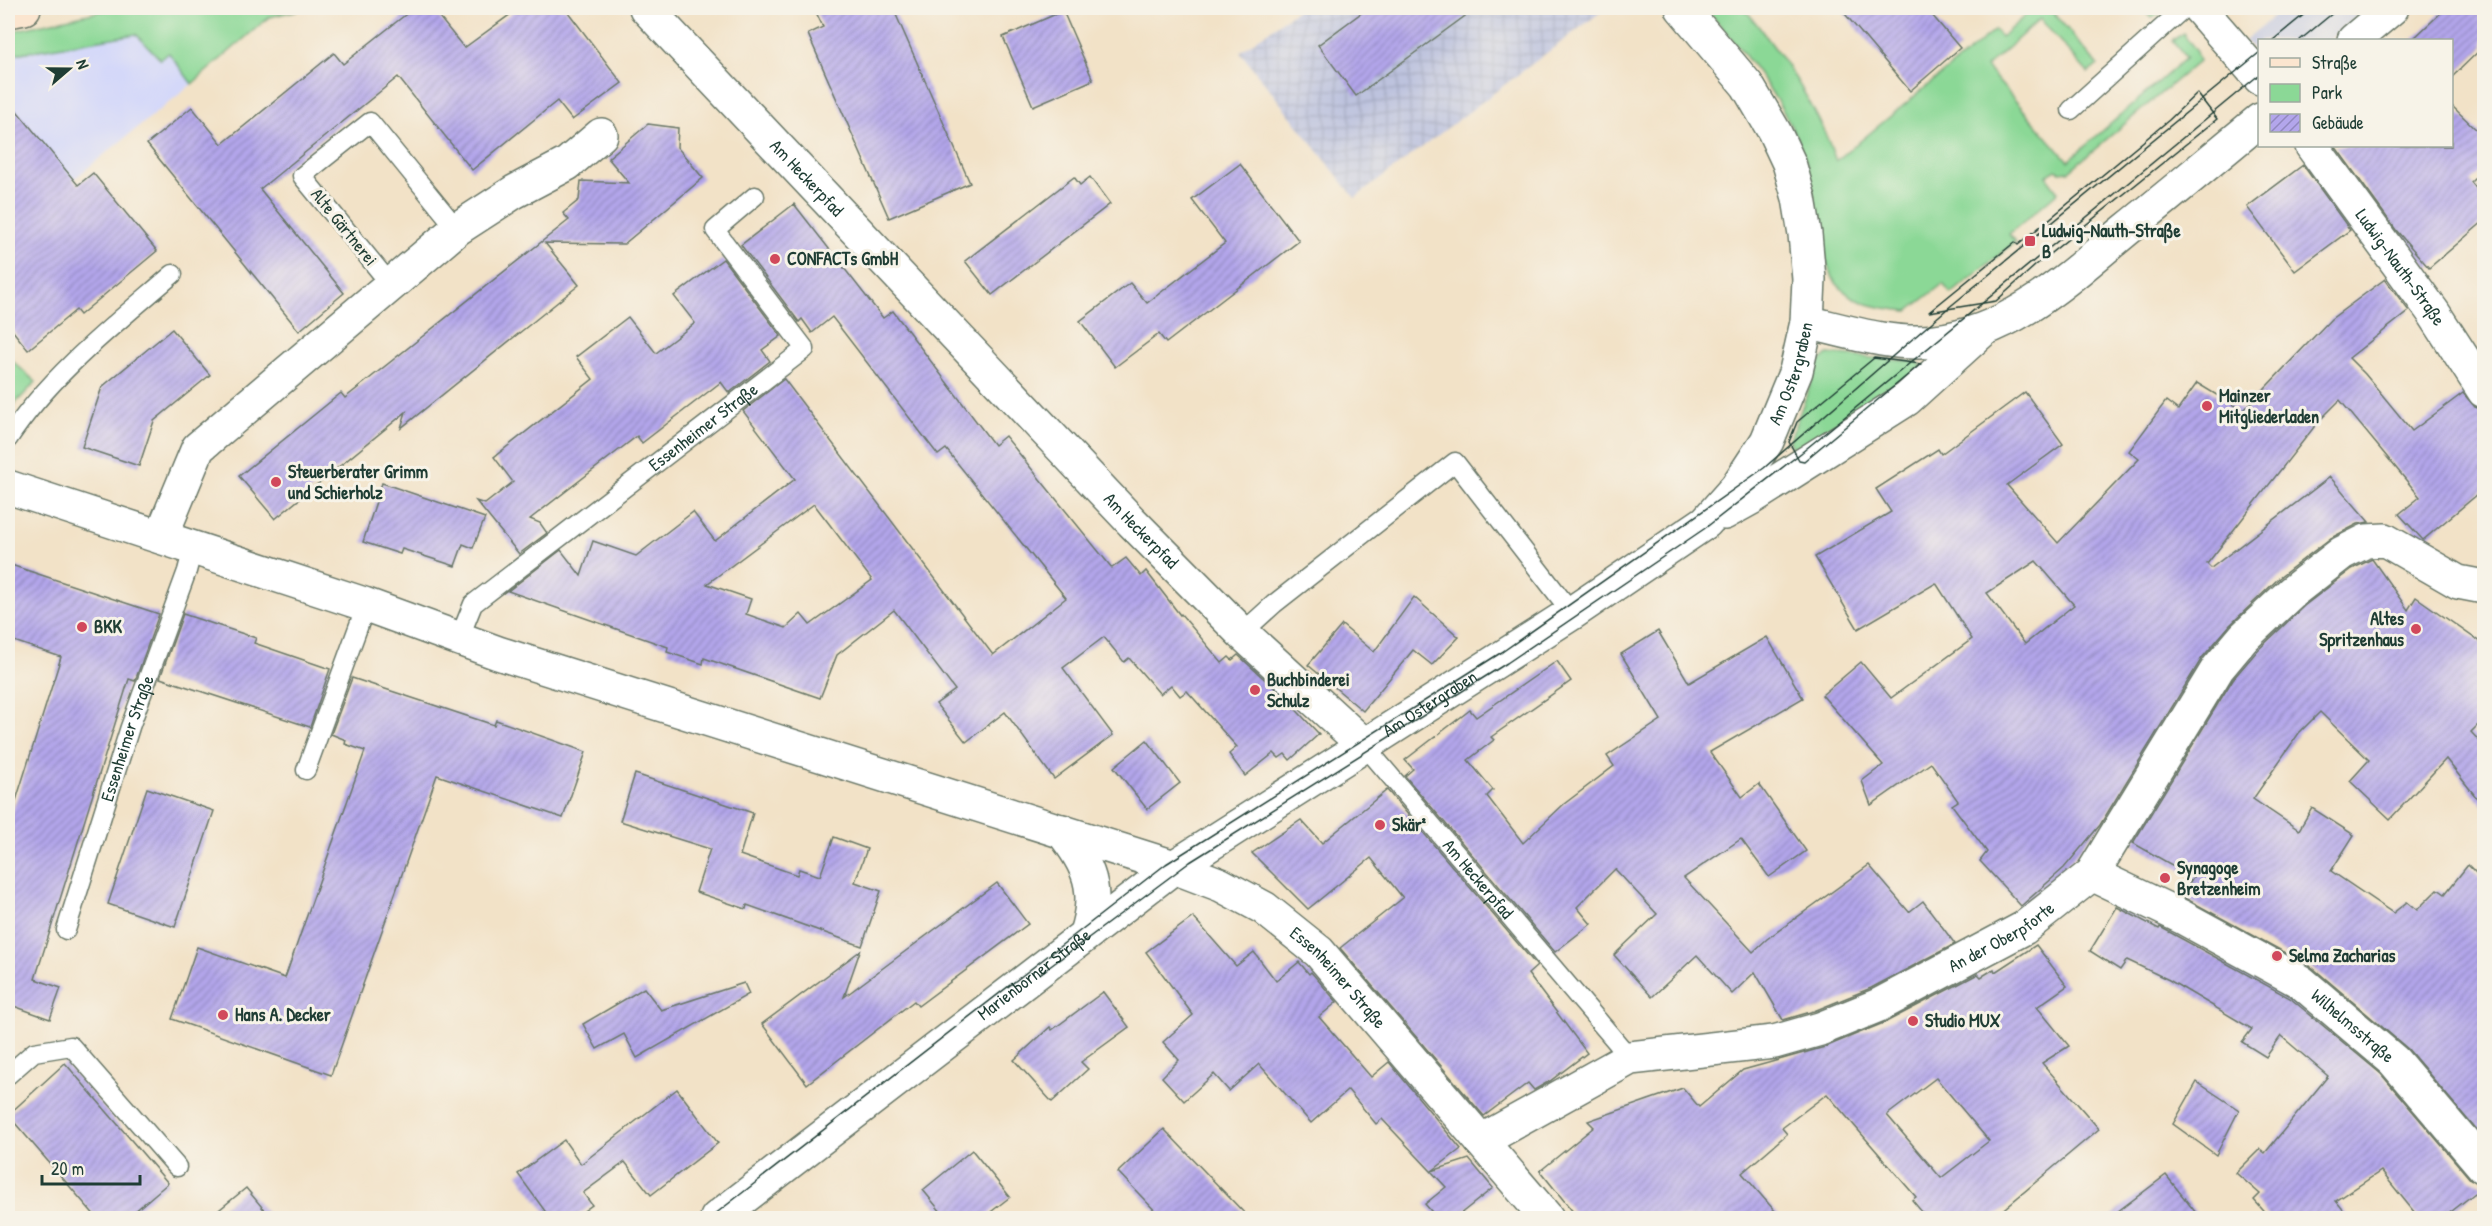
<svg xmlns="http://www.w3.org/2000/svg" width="2492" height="1226" font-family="'Patrick Hand',sans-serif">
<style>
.built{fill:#d4d8f9}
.industrial{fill:url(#industrial-grid)}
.railway{fill:#bdc3de}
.green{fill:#8bd896;stroke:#558a65;stroke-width:1.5}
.building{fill:url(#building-hatch);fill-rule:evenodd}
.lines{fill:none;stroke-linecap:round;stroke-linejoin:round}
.service-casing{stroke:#697767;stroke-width:21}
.minor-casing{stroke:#697767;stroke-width:36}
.tertiary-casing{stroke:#697767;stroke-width:36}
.secondary-casing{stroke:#697767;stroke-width:36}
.service{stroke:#fff;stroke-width:18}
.minor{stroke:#fff;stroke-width:33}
.tertiary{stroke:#fff;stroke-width:33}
.secondary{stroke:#fbe5cf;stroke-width:33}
.tram{stroke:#1f3d34;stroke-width:1.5}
.poi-dot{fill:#d1495b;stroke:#f7f3e8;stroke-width:2}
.labels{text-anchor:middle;stroke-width:6;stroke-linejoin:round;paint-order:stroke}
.street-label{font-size:18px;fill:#1f3d34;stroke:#f7f3e8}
.poi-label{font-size:18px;font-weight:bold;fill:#1f3d34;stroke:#f7f3e8;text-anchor:start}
</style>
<defs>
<pattern id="industrial-grid" width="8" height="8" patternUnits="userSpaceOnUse" patternTransform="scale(1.5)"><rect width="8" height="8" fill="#bdc3de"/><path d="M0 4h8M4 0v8" fill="none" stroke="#a2a8bf"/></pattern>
<pattern id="building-hatch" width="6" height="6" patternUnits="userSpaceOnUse" patternTransform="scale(1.5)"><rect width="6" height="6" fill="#b3a6eb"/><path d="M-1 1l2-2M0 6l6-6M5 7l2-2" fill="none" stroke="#9188bf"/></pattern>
</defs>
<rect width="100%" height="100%" fill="#f7f3e8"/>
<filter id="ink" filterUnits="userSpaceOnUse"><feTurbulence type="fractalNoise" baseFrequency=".0167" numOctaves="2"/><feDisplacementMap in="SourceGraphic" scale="12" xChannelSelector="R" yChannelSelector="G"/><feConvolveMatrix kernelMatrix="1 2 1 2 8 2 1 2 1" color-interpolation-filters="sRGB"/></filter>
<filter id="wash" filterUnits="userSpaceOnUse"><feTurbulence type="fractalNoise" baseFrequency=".008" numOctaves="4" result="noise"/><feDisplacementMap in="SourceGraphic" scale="24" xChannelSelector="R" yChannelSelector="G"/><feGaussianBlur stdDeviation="1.35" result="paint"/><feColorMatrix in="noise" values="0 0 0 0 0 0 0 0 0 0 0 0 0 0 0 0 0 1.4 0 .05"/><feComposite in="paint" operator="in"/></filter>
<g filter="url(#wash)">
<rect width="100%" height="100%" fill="#f2e2c7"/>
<!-- built -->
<path class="built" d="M 136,34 L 159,59 L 169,53 L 192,84 L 64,187 L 53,173 L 8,211 L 8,55 Z"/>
<!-- industrial -->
<path class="industrial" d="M 1300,8 L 1606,8 L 1355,198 L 1240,52 Z"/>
<!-- railway -->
<path class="railway" d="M 2284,8 L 2367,8 L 2328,40 L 2260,40 L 2259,55 L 2245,40 Z"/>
<!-- green -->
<g class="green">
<path d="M 115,8 L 307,8 L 269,17 L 192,84 L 169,53 L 160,59 L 136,34 L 8,55 L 8,32 Z"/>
<path d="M 1705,8 L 1744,8 C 1782,55 1816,103 1836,161 L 1995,30 L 2001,37 L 2034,8 L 2056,8 L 2052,11 L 2098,65 L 2088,73 L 2040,19 L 1986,67 L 2068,161 L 2186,58 L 2172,41 L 2183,33 L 2195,49 L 2199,61 L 2069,171 L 2060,172 L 2056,170 L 2046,176 L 2058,192 L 2009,234 L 2015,242 L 1951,294 L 1943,284 L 1908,311 C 1881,308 1856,306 1837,284 C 1819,262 1817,195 1807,164 C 1787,104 1746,54 1705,8 Z"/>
<path d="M 2142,8 L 2161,8 L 2165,12 L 2151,18 Z"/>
<path d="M 1828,354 L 1917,362 L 1924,367 L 1799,460 L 1789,442 L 1819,362 Z"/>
<path d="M 8,357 L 36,382 L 8,411 L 8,391 L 12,385 L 8,383 Z"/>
</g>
<g id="blocks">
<!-- building -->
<g class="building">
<path d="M 414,8 L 432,8 L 464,48 L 519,8 L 565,8 L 622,83 L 572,120 L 557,101 L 472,170 L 398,77 L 260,189 L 344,293 L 299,331 L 147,144 L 192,107 L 222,144 L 334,53 L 343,64 Z"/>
<path d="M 814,8 L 893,8 L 970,183 L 889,218 L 808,34 L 823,27 Z"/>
<path d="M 1368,8 L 1476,8 L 1356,96 L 1318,45 Z"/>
<path d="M 1840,8 L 1926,8 L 1960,48 L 1910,91 Z"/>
<path d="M 2446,8 L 2484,8 L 2484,46 L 2451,78 L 2451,40 L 2412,40 Z"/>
<path d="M 1063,11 L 1093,80 L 1033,106 L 1003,37 Z"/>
<path d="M 8,100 L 78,185 L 93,173 L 157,251 L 80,315 L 76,310 L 28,350 L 8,325 Z"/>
<path d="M 2451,105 L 2484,137 L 2484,169 L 2471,182 L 2484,198 L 2484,221 L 2429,268 L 2396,230 L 2335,146 L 2451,146 Z"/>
<path d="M 648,124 L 678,128 L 677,147 L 703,178 L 624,244 L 545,243 L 579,285 L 401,428 L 406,412 L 275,519 L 239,476 L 341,393 L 345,398 L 569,220 L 563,213 L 579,200 L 581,181 L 629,183 L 608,158 Z"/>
<path d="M 1240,164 L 1299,241 L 1166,343 L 1159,334 L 1115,367 L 1080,321 L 1130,283 L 1147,303 L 1225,243 L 1192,200 Z"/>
<path d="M 2303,165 L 2350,230 L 2295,271 L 2247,207 Z"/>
<path d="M 1074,177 L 1080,185 L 1090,177 L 1110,204 L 992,295 L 965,261 Z"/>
<path d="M 794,204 L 883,318 L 893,311 L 994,445 L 1005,436 L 1112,568 L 1126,558 L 1141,576 L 1146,571 L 1180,615 L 1181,614 L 1222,663 L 1229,657 L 1232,660 L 1238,655 L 1284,697 L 1319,734 L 1290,760 L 1285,754 L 1279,758 L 1274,753 L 1245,776 L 1229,754 L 1237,747 L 1187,691 L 1180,696 L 1171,685 L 1160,694 L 1129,658 L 1124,662 L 1104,637 L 1063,668 L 1113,735 L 1054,779 L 1005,712 L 966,742 L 936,704 L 955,690 L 894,610 L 837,655 L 820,698 L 704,658 L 703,664 L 667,652 L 668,647 L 508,591 L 561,550 L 581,576 L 593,541 L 636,556 L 693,512 L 715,541 L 795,479 L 743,411 L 784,379 L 993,655 L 1066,598 L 946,449 L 938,455 L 832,317 L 812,333 L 802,319 L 799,322 L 741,245 ZM 814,504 L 872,580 L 810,625 L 801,614 L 786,628 L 746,614 L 751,599 L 707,584 Z"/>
<path d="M 723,259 L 781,336 L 762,350 L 770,361 L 729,393 L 721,382 L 642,443 L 637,436 L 530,519 L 540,523 L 547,533 L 519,554 L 476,501 L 485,504 L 513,482 L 494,457 L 593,379 L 576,357 L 628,317 L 656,353 L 695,323 L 674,296 Z"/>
<path d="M 2385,279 L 2409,311 L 2349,358 L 2365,374 L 2412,431 L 2463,393 L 2475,407 L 2484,410 L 2484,489 L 2423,540 L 2399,514 L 2420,497 L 2340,400 L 2318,422 L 2207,564 L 2211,568 L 2330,477 L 2369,522 L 2358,524 L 2331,538 L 2279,578 L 2230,625 L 2202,658 L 2100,825 L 2064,868 L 2021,906 L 1980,861 L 1987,852 L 1952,805 L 1958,801 L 1931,763 L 1871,805 L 1862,781 L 1883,765 L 1822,695 L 1861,662 L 1891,698 L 1972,639 L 1936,583 L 1858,629 L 1815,557 L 1891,512 L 1876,489 L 1938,449 L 1941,454 L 2025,392 L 2063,444 L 2007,485 L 2058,543 L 2139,459 L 2129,451 L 2166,401 L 2178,410 L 2197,383 L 2243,411 L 2331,319 ZM 2036,561 L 2074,605 L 2025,644 L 1987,593 Z"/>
<path d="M 172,329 L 210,375 L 154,421 L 139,466 L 82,447 L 102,387 Z"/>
<path d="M 382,483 L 485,518 L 473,548 L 463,544 L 455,566 L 402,549 L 400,554 L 363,542 Z"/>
<path d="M 2372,559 L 2408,610 L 2416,597 L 2484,645 L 2484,719 L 2471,732 L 2484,746 L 2484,807 L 2446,759 L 2390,819 L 2350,781 L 2369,760 L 2320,712 L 2299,733 L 2253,799 L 2299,830 L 2312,808 L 2354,835 L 2331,871 L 2393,913 L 2407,902 L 2417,910 L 2438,889 L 2445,894 L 2468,865 L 2484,881 L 2484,1139 L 2408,1049 L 2313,968 L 2181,896 L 2193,877 L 2133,843 L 2233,679 L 2258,650 L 2304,606 L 2352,569 Z"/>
<path d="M 8,564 L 159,614 L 135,681 L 129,679 L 35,979 L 61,988 L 50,1019 L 8,1004 L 8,826 L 61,657 L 8,639 Z"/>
<path d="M 1414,597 L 1459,637 L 1432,665 L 1413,650 L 1363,711 L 1308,665 L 1342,625 L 1374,652 Z"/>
<path d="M 183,614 L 256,638 L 254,643 L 330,669 L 310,727 L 160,678 Z"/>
<path d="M 1658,631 L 1689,683 L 1767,637 L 1803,698 L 1710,752 L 1742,797 L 1759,784 L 1806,851 L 1769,877 L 1741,839 L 1684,878 L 1753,952 L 1767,939 L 1869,865 L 1909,912 L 1923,901 L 1955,944 L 1871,988 L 1814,1011 L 1783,1020 L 1755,972 L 1732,994 L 1697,955 L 1652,997 L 1614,955 L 1657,914 L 1615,869 L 1577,907 L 1591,924 L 1555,952 L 1405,776 L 1413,769 L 1405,760 L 1470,710 L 1476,717 L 1557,661 L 1571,681 L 1491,737 L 1494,740 L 1468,760 L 1493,790 L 1487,796 L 1523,843 L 1564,804 L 1614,766 L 1607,756 L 1661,720 L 1621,654 Z"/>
<path d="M 352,678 L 494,725 L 496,720 L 586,752 L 563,818 L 437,775 L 331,1075 L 172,1019 L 197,947 L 285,978 L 365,751 L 345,744 L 346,740 L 331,734 Z"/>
<path d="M 1147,740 L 1180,783 L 1147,809 L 1114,767 Z"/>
<path d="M 635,774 L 753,813 L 740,855 L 797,875 L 799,869 L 820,876 L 834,837 L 867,849 L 855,882 L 881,891 L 862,946 L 747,905 L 746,909 L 696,892 L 710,849 L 620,821 Z"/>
<path d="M 147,788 L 214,811 L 175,927 L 108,904 Z"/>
<path d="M 1387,790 L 1537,966 L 1528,974 L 1587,1053 L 1550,1081 L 1534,1090 L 1528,1083 L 1484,1116 L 1340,948 L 1403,898 L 1371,858 L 1308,909 L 1252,853 L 1301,820 L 1322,843 Z"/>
<path d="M 997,883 L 1028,924 L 918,1006 L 914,1001 L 807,1084 L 762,1024 L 860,951 L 844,997 Z"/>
<path d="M 2117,907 L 2159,929 L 2160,927 L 2173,934 L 2290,998 L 2381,1074 L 2470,1179 L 2484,1186 L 2443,1218 L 2419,1218 L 2381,1171 L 2336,1201 L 2350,1218 L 2270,1218 L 2254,1200 L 2260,1194 L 2236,1173 L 2260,1149 L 2265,1153 L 2328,1076 L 2281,1036 L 2266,1057 L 2242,1042 L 2252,1029 L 2169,980 L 2127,960 L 2120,970 L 2090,951 Z"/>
<path d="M 1193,917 L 1236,966 L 1254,952 L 1276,981 L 1299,962 L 1309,974 L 1311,972 L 1337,1002 L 1319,1017 L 1371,1077 L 1389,1062 L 1461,1149 L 1432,1171 L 1469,1159 L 1493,1188 L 1455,1218 L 1437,1218 L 1425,1204 L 1446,1187 L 1382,1119 L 1376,1124 L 1348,1090 L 1311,1123 L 1259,1064 L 1229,1091 L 1214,1074 L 1184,1101 L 1162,1077 L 1179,1060 L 1163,1042 L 1193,1015 L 1146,952 Z"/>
<path d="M 2036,945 L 2067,986 L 2037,1007 L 2069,1046 L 2042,1063 L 2099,1129 L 1993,1218 L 1927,1218 L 1912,1200 L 1916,1197 L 1827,1094 L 1782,1128 L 1787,1134 L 1742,1173 L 1781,1218 L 1578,1218 L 1540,1171 L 1594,1127 L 1588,1121 L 1683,1088 L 1699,1107 L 1743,1070 L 1825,1047 L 1886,1022 L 1978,974 L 1981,977 L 1994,969 L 1995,972 ZM 1936,1078 L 1989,1141 L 1941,1178 L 1887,1115 Z"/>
<path d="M 744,983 L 749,994 L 637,1058 L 624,1034 L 597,1049 L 583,1024 L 644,988 L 661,1010 Z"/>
<path d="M 1103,992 L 1129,1027 L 1081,1062 L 1088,1069 L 1052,1102 L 1014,1060 L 1050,1027 L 1052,1030 Z"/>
<path d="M 65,1063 L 168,1183 L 127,1218 L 97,1218 L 8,1115 Z"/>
<path d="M 2197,1082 L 2239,1110 L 2216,1155 L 2173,1124 Z"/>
<path d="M 677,1089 L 718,1143 L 651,1195 L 625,1162 L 583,1193 L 592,1205 L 574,1218 L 550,1218 L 518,1174 L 564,1140 L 581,1164 Z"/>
<path d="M 1164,1129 L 1249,1218 L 1162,1218 L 1118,1172 Z"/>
<path d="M 972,1150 L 1010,1197 L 983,1218 L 946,1218 L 923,1190 Z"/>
<path d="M 2166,1175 L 2200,1218 L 2109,1218 Z"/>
<path d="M 246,1188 L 271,1218 L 209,1218 Z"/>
</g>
</g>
</g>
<g filter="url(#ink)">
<use href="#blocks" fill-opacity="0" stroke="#697767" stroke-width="1.5"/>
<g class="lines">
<defs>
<g id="service">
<path d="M 2071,110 L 2184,8"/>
<path d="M 391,285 L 302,176 L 370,122 L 457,229"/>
<path d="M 8,439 C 51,374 114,325 173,274"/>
<path d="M 1242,633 L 1274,604 L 1455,462 L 1572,613"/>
<path id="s1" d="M 459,639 L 473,604 L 805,349 L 715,230 L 755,196"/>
<path id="s2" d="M 1364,745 L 1630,1058"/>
<path d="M 306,770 L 360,622 L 364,604"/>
<path id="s3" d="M 66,930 L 130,727 L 187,571 L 193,548"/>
<path d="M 8,1075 L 34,1052 L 71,1046 L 177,1167"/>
</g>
<g id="minor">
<path id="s4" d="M 646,8 L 1132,522 L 1242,633 L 1364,745"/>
<path d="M 2199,8 L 2260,78"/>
<path d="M 2354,40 L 2392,8"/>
<path d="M 8,487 L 364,604 L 498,653 L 1174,867"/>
<path d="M 161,537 L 198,448 L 457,229 L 514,192 L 567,164 L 601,135"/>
<path d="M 1062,831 C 1089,865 1100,890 1086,933"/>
<path id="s5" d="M 2092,874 L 2182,917 L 2301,982 L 2394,1061 L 2484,1167"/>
<path id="s6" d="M 1481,1141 L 1630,1058 L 1774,1042 L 1820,1029 L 1879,1005 L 2024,928 L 2092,874 L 2218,668 L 2244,637 L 2292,592 L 2342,553 L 2366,541 L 2385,540 L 2458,582 L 2484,587"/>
</g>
<g id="tertiary">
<path id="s7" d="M 2312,146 L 2433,312 L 2484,391"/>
<path d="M 1807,322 C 1849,332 1892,346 1936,341 C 2013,332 2069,277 2126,230 C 2171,194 2215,157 2260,120"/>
<path d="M 1724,513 L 1751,498 L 1907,399 L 1982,331"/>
<path id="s8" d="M 1174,867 L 1221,885 L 1264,908 L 1319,952 L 1547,1218"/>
<path id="s9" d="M 717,1218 L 1174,867 L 1572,613 L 1678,541 L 1706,522 L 1736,488 L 1767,441 L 1796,371 L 1807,322 L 1809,279 L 1805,234 L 1799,198 L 1789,163 L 1774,131 L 1747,85 L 1682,8"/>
</g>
<path id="secondary" d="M 8,11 L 24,8"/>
</defs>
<!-- service casing -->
<use href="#service" class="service-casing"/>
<!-- minor casing -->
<use href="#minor" class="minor-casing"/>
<!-- tertiary casing -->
<use href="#tertiary" class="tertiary-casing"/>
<!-- secondary casing -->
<use href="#secondary" class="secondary-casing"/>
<!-- service -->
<use href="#service" class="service"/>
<!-- minor -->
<use href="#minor" class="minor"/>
<!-- tertiary -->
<use href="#tertiary" class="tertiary"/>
<!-- secondary -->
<use href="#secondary" class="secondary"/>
<!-- tram -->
<g class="tram">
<path d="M 2273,40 L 2312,8"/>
<path d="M 2300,40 L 2339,8"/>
<path d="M 2197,93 L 2217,119 L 2036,265 L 1996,301 L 1929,312 L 2015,242 L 2018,245 L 2169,120 Z"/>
<path d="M 1874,358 L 1921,364 L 1804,461 L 1799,460 L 1789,442 L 1797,422 Z"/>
<path d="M 1040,974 L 1190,862 L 1507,663 L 1704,529 L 1801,453 L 2260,74"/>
<path d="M 710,1218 L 1166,864 L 1502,652 L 1764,468 L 1947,309 L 2260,52"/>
</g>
</g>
</g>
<!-- markers -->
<g class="poi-dot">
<rect x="2024" y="235" width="12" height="12" rx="3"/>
<circle cx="775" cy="259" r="6"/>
<circle cx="2207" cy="406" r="6"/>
<circle cx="276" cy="482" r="6"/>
<circle cx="82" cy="627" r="6"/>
<circle cx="2416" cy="629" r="6"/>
<circle cx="1255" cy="690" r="6"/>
<circle cx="1380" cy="825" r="6"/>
<circle cx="2165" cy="878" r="6"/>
<circle cx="2277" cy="956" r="6"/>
<circle cx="223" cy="1015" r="6"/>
<circle cx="1913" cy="1021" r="6"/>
</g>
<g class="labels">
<!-- street labels -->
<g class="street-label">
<text dy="6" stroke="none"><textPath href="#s4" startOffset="234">Am Heckerpfad</textPath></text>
<text transform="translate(344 227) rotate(51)" y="6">Alte Gärtnerei</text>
<text dy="6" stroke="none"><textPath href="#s7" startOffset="150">Ludwig-Nauth-Straße</textPath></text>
<text dy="6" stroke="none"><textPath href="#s9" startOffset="1384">Am Ostergraben</textPath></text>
<text dy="6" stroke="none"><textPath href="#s1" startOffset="328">Essenheimer Straße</textPath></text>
<text dy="6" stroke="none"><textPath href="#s4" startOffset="720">Am Heckerpfad</textPath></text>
<text dy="6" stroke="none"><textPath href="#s9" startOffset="880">Am Ostergraben</textPath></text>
<text dy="6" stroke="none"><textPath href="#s3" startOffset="201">Essenheimer Straße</textPath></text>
<text dy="6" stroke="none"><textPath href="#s2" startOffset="176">Am Heckerpfad</textPath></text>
<text dy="6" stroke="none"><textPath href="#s6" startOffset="567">An der Oberpforte</textPath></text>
<text dy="6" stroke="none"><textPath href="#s9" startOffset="400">Marienborner Straße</textPath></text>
<text dy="6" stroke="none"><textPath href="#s8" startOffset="201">Essenheimer Straße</textPath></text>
<text dy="6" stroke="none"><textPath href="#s5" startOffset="303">Wilhelmsstraße</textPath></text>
</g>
<!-- poi labels -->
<g class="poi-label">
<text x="2042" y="237">Ludwig-Nauth-Straße<tspan x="2042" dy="21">B</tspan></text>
<text x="787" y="265">CONFACTs GmbH</text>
<text x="2219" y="402">Mainzer<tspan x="2219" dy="21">Mitgliederladen</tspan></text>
<text x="288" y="478">Steuerberater Grimm<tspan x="288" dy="21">und Schierholz</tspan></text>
<text x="2404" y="625" text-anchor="end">Altes<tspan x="2404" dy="21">Spritzenhaus</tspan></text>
<text x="94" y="633">BKK</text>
<text x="1267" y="686">Buchbinderei<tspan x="1267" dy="21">Schulz</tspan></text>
<text x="1392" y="831">Skär²</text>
<text x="2177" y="874">Synagoge<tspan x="2177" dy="21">Bretzenheim</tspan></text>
<text x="2289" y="962">Selma Zacharias</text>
<text x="235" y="1021">Hans A. Decker</text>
<text x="1925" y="1027">Studio MUX</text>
</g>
</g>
<!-- margin -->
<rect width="2492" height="1226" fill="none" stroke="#f7f3e8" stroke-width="30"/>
<!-- legend -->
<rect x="2258" y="39" width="195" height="108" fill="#f7f3e8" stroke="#a1aaa0" stroke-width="1.5"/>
<rect x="2270" y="58" width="30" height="9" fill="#fbe5cf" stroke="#a1aaa0" stroke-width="1.5"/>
<text x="2312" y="69" font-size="18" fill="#1f3d34">Straße</text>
<rect x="2270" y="84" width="30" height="18" fill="#8bd896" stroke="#a1aaa0" stroke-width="1.5"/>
<text x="2312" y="99" font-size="18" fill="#1f3d34">Park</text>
<rect x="2270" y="114" width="30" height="18" fill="url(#building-hatch)" stroke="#a1aaa0" stroke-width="1.5"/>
<text x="2312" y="129" font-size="18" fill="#1f3d34">Gebäude</text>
<!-- north arrow -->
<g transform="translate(69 69) rotate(70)" stroke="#f7f3e8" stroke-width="4.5" paint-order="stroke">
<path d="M0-4.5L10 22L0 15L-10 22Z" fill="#1f3d34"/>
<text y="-9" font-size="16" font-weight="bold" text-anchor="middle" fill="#1f3d34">N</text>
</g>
<!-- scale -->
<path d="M42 1175v9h98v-9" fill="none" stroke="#1f3d34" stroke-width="3"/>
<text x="51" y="1175" font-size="18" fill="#1f3d34" stroke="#f7f3e8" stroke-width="4.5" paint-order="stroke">20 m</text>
</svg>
